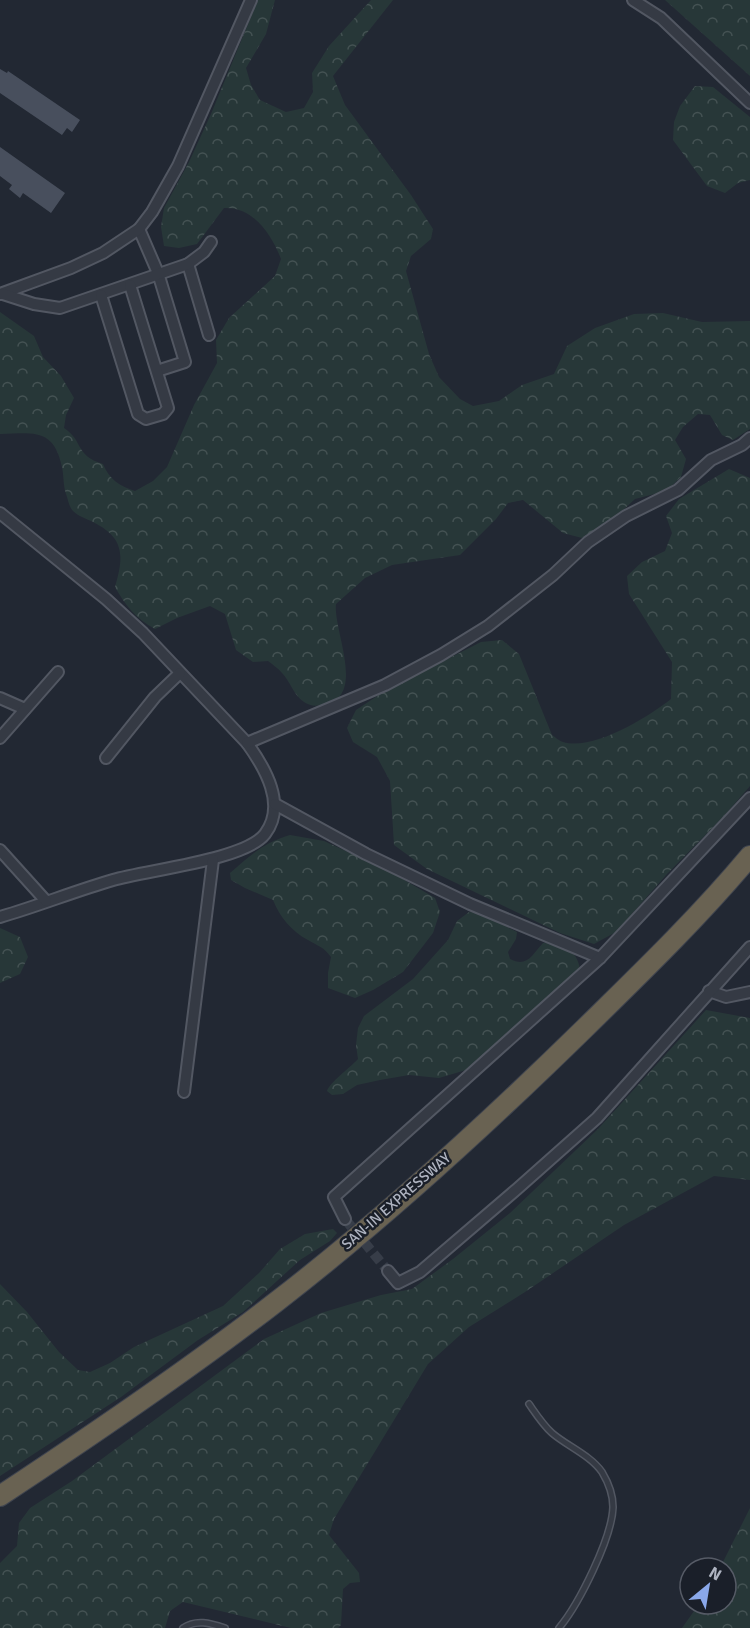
<svg xmlns="http://www.w3.org/2000/svg" width="750" height="1628" font-family="Signika,sans-serif">
<style>
.forest{fill:url(#forest-crowns)}
.building{fill:#484f5d}
.lines{fill:none;stroke-linecap:round;stroke-linejoin:round}
.minor-tunnel{stroke:#373d48;stroke-width:10;stroke-dasharray:10 5;stroke-linecap:butt}
.service-casing{stroke:#525762;stroke-width:8}
.minor-casing{stroke:#525762;stroke-width:14}
.motorway-casing{stroke:#3f444f;stroke-width:22}
.service{stroke:#353a44;stroke-width:5}
.minor{stroke:#353a44;stroke-width:10}
.motorway{stroke:#696252;stroke-width:20}
.labels{text-anchor:middle;stroke-width:5;stroke-linejoin:round;paint-order:stroke}
.street-label{font-size:15px;fill:#afb4c1;stroke:#1a1f29}
</style>
<defs>
<pattern id="forest-crowns" width="20" height="18" patternUnits="userSpaceOnUse" patternTransform="scale(1.5)"><rect width="20" height="18" fill="#273738"/><path d="M2 6a3 3 0 1 1 6 0M12 15a3 3 0 1 1 6 0" fill="none" stroke="#445253"/></pattern>
</defs>
<rect width="100%" height="100%" fill="#222833"/>
<!-- forest -->
<g class="forest">
<path d="M 258,0 L 275,0 L 266,34 L 246,68 L 251,85 L 260,100 L 286,112 L 304,108 L 313,92 L 312,73 L 329,46 L 371,0 L 393,0 L 333,76 L 345,105 L 411,195 L 433,229 L 431,239 L 411,256 L 406,271 L 429,354 L 439,377 L 460,399 L 473,406 L 499,401 L 522,385 L 554,374 L 567,346 L 595,328 L 634,314 L 663,313 L 702,322 L 750,321 L 750,429 L 733,440 L 722,435 L 710,415 L 698,414 L 683,427 L 675,440 L 686,459 L 681,477 L 666,491 L 635,499 L 608,524 L 582,538 L 563,533 L 523,500 L 508,503 L 496,519 L 460,555 L 392,565 L 365,578 L 336,604 C 333,630 366,695 326,704 C 317,706 312,707 304,702 C 294,696 290,681 282,673 C 278,668 273,665 268,661 L 253,662 L 236,650 L 225,614 L 210,606 L 177,618 L 155,629 C 136,619 125,605 115,587 C 124,556 125,538 93,522 C 87,519 78,516 73,511 C 69,507 68,499 66,494 C 63,485 64,476 62,467 C 54,428 34,433 0,434 L 0,312 L 34,336 L 43,357 L 61,376 L 74,398 L 66,415 L 64,428 C 84,441 74,455 103,464 C 109,479 119,486 135,491 L 153,481 L 167,467 L 194,405 L 217,363 L 216,340 L 229,318 L 275,276 L 281,259 C 272,235 253,206 224,208 L 197,244 L 179,248 L 164,246 L 161,227 L 164,208 L 189,162 L 211,114 Z"/>
<path d="M 665,0 L 750,0 L 750,76 Z"/>
<path d="M 695,86 L 713,87 L 750,117 L 750,180 L 738,183 L 725,193 L 707,186 L 673,140 L 674,122 L 680,106 Z"/>
<path d="M 729,469 L 750,478 L 750,786 L 723,817 L 667,874 L 616,932 L 594,944 L 560,933 L 427,869 L 394,845 L 390,781 L 377,757 L 353,742 L 347,728 L 356,710 L 388,689 L 481,642 L 502,640 L 519,654 L 552,735 C 555,737 559,741 563,742 C 594,751 648,717 671,699 L 672,662 L 629,594 L 627,576 L 642,562 L 665,551 L 672,533 L 666,516 L 679,499 Z"/>
<path d="M 290,835 L 324,841 L 389,871 L 435,898 L 440,912 L 433,933 L 403,972 L 373,990 L 355,998 L 328,988 L 328,973 L 331,957 C 324,947 318,946 308,940 C 291,931 280,917 273,900 L 245,888 L 231,880 L 230,873 C 251,855 263,843 290,835 Z"/>
<path d="M 469,912 L 480,913 L 517,932 L 516,939 L 508,952 L 510,959 C 527,968 532,955 543,943 C 561,943 577,949 580,969 L 576,974 L 466,1070 L 439,1078 L 409,1075 L 380,1080 L 357,1085 L 343,1094 L 332,1095 L 327,1091 C 330,1082 350,1068 358,1059 L 356,1045 L 358,1028 L 364,1016 L 413,979 L 448,940 L 457,921 Z"/>
<path d="M 0,928 L 20,937 L 28,957 L 20,974 L 0,983 Z"/>
<path d="M 706,1010 L 750,1018 L 750,1180 L 714,1176 L 624,1225 L 525,1292 L 469,1327 L 428,1364 L 334,1519 L 329,1535 L 359,1573 L 360,1582 L 350,1583 L 343,1589 L 341,1625 L 338,1628 L 291,1628 L 183,1602 L 170,1611 L 165,1628 L 0,1628 L 0,1563 L 17,1546 L 19,1523 L 30,1508 L 72,1481 L 264,1339 L 321,1313 L 381,1295 L 412,1289 L 453,1259 L 510,1213 L 598,1129 Z"/>
<path d="M 333,1229 L 337,1233 L 330,1241 L 300,1260 L 243,1312 L 198,1340 L 121,1397 L 0,1476 L 0,1284 L 27,1312 L 59,1352 L 78,1370 L 90,1372 L 110,1363 L 134,1347 L 223,1306 L 259,1273 L 280,1249 L 305,1234 Z"/>
<path d="M 750,1508 L 750,1628 L 682,1628 L 699,1604 L 726,1604 L 726,1568 L 720,1568 Z"/>
</g>
<!-- building -->
<g class="building">
<path d="M 0,69 L 7,73 L 8,71 L 80,120 L 72,132 L 67,128 L 62,135 L 0,93 Z"/>
<path d="M 0,147 L 65,193 L 51,213 L 23,193 L 20,198 L 9,189 L 12,185 L 0,176 Z"/>
</g>
<g class="lines">
<!-- minor-tunnel -->
<path class="minor-tunnel" d="M 345,1219 L 388,1271"/>
<defs>
<g id="service">
<path d="M 529,1404 C 536,1414 543,1425 552,1433 C 567,1446 590,1455 602,1472 C 608,1482 613,1496 613,1507 C 612,1538 579,1604 559,1628"/>
<path d="M 183,1628 C 196,1619 210,1623 225,1628"/>
</g>
<g id="minor">
<path d="M 633,0 L 661,18 L 750,103"/>
<path d="M 139,229 L 158,273 L 185,362 L 157,371"/>
<path d="M 188,264 L 209,335"/>
<path d="M 0,294 L 71,268 L 103,253 L 139,229 L 152,212 L 178,166 L 251,0"/>
<path d="M 3,294 L 34,304 L 60,308 L 188,264 L 204,252 L 211,242"/>
<path d="M 101,295 L 138,414 L 146,419 L 163,414 L 168,408 L 130,285"/>
<path d="M 0,513 L 106,599 L 143,633 L 247,743 C 265,768 287,805 265,834 C 245,860 147,870 113,880 C 75,891 38,906 0,917"/>
<path d="M 0,698 L 25,709"/>
<path d="M 0,738 L 58,672"/>
<path d="M 247,743 L 385,685 L 441,655 L 488,626 L 553,575 L 588,542 L 626,516 L 678,490 L 711,460 L 742,445 L 750,438"/>
<path d="M 106,758 L 155,697 L 180,673"/>
<path d="M 275,804 L 366,854 L 470,904 L 600,958"/>
<path d="M 0,850 L 46,901"/>
<path d="M 709,991 L 726,997 L 750,992"/>
<path d="M 184,1092 L 213,860"/>
<path d="M 345,1219 L 334,1197 L 600,958 L 750,798"/>
<path d="M 388,1271 L 398,1283 L 420,1272 L 517,1189 L 597,1118 L 750,947"/>
</g>
<path id="motorway" d="M 0,1496 C 94,1434 187,1371 276,1302 C 385,1218 487,1124 585,1028 C 641,973 699,917 750,856"/>
</defs>
<!-- service casing -->
<use href="#service" class="service-casing"/>
<!-- minor casing -->
<use href="#minor" class="minor-casing"/>
<!-- motorway casing -->
<use href="#motorway" class="motorway-casing"/>
<!-- service -->
<use href="#service" class="service"/>
<!-- minor -->
<use href="#minor" class="minor"/>
<!-- motorway -->
<use href="#motorway" class="motorway"/>
</g>
<g class="labels">
<!-- street labels -->
<g class="street-label">
<text transform="translate(396 1201) rotate(-41)" y="5">SAN-IN EXPRESSWAY</text>
</g>
</g>
<!-- north arrow -->
<g transform="translate(708 1586) rotate(30)"><circle r="28" fill="#1a1f29" stroke="#565b66" stroke-width="1.5"/>
<path d="M0-4.5L10 22L0 15L-10 22Z" fill="#8aa8ea"/>
<text y="-9" font-size="16" font-weight="bold" text-anchor="middle" fill="#afb4c1">N</text>
</g>
</svg>
